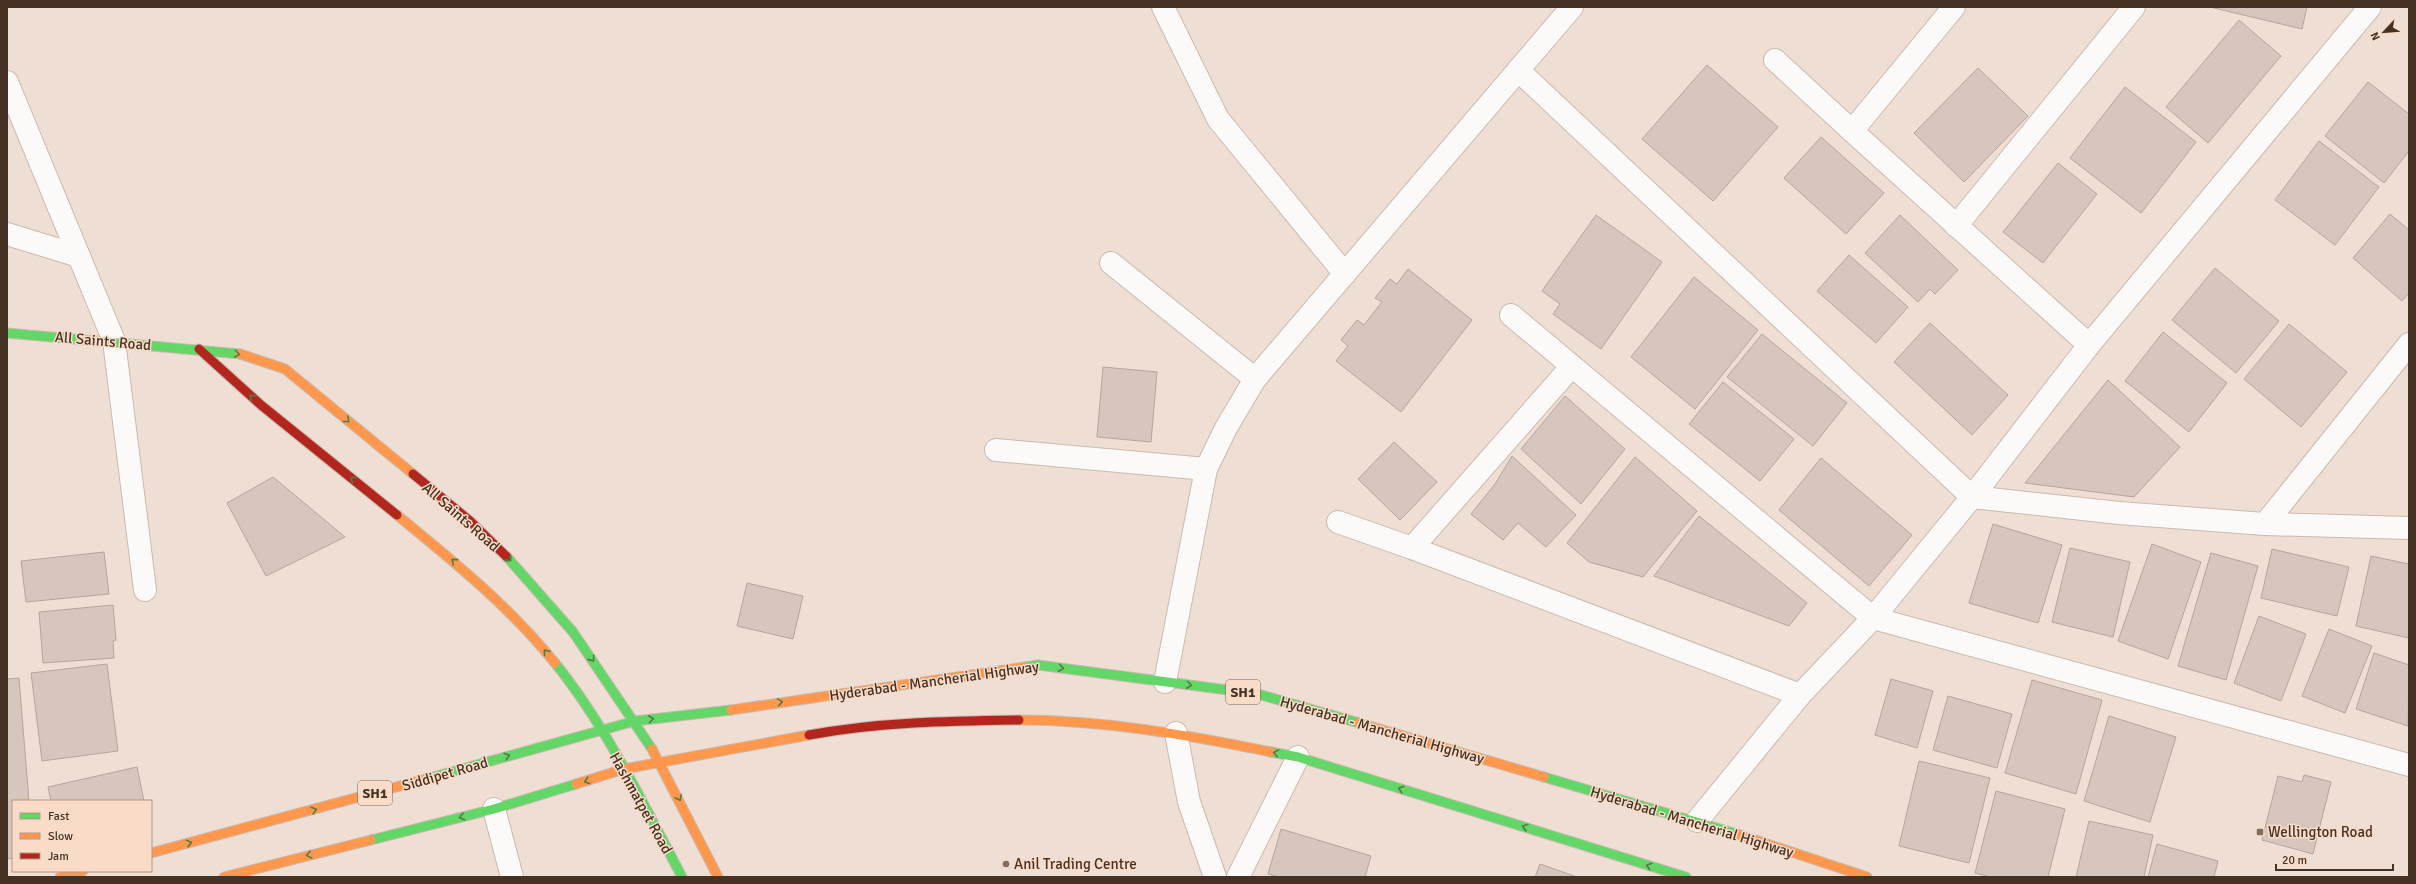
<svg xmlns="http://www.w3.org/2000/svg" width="2416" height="884" font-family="Signika,sans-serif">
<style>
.building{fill:#d7c6be;stroke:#b6a59e}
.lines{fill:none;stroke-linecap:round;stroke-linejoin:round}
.street-casing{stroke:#cabaaf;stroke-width:24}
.fast-casing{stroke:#cabaaf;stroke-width:11}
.slow-casing{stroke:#cabaaf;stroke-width:11}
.jam-casing{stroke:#cabaaf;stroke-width:11}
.street{stroke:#fcfaf8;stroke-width:22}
.fast{stroke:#63d668;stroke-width:9}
.slow{stroke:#ff974d;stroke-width:9}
.jam{stroke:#b3261e;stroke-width:9}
.oneway{stroke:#527c43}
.poi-dot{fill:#806e62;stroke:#f9dcc8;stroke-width:1.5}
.labels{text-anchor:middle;stroke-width:3;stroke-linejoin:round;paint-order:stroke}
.shield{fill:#f9dcc8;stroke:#7b6556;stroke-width:1}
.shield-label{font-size:14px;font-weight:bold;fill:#453225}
.street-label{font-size:15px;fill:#453225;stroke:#f9dcc8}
.poi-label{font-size:15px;fill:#453225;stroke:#f9dcc8;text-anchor:start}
</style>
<rect width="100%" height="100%" fill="#eeded3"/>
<!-- building -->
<g class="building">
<path d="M 2210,7 L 2307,7 L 2302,29 Z"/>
<path d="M 2239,20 L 2281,56 L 2208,143 L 2166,107 Z"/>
<path d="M 1707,65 L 1778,127 L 1713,201 L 1642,139 Z"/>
<path d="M 1978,68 L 2028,116 L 1964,182 L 1914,133 Z"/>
<path d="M 2368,82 L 2409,114 L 2409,151 L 2384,183 L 2325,136 Z"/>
<path d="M 2125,87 L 2196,142 L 2141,213 L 2070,158 Z"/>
<path d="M 1821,137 L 1884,193 L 1846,234 L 1784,178 Z"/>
<path d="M 2319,141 L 2379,187 L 2335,245 L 2275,200 Z"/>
<path d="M 2058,163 L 2097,194 L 2043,263 L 2003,232 Z"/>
<path d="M 2390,214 L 2409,230 L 2409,293 L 2402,301 L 2353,258 Z"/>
<path d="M 1596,215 L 1662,262 L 1601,349 L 1553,314 L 1560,304 L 1542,291 Z"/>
<path d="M 1900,215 L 1958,270 L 1935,294 L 1930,289 L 1918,302 L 1865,253 Z"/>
<path d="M 1849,255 L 1908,307 L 1876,343 L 1817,291 Z"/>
<path d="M 2215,268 L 2279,321 L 2236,373 L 2172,320 Z"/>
<path d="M 1408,269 L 1472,320 L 1401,412 L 1336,361 L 1348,346 L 1341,340 L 1357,320 L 1364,325 L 1382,302 L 1375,298 L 1390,279 L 1397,284 Z"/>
<path d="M 1694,277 L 1758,330 L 1695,409 L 1631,357 Z"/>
<path d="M 1930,323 L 2008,395 L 1972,435 L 1894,362 Z"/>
<path d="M 2289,324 L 2347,372 L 2301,427 L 2244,379 Z"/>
<path d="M 2163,332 L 2227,383 L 2189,432 L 2125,381 Z"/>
<path d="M 1762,334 L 1847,403 L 1813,446 L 1727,377 Z"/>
<path d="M 1103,367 L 1157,372 L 1151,442 L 1097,437 Z"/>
<path d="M 2108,380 L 2180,447 L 2134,497 L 2025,483 Z"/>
<path d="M 1723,382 L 1794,439 L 1760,481 L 1689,424 Z"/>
<path d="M 1565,396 L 1625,449 L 1581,504 L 1521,449 Z"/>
<path d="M 1394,442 L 1437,482 L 1400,520 L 1358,479 Z"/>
<path d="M 1512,456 L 1576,515 L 1546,547 L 1518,523 L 1503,540 L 1471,514 L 1495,484 Z"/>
<path d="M 1635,457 L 1697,511 L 1643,577 L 1589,562 L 1567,543 Z"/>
<path d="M 1821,458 L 1912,535 L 1869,586 L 1779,510 Z"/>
<path d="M 273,477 L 345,537 L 266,576 L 227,503 Z"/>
<path d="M 1699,516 L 1807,603 L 1789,626 L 1654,576 Z"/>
<path d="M 1993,524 L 2062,545 L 2038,623 L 1969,603 Z"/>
<path d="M 2152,544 L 2201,562 L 2168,659 L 2118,641 Z"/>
<path d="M 2070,548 L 2130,562 L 2113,637 L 2052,622 Z"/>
<path d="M 2272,549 L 2349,567 L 2337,616 L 2261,598 Z"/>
<path d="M 104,552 L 109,594 L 26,602 L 21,561 Z"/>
<path d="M 2211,553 L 2258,566 L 2226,680 L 2178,666 Z"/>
<path d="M 2371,556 L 2409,564 L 2409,638 L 2356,626 Z"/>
<path d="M 747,583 L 803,596 L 793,639 L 737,626 Z"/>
<path d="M 113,605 L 116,640 L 113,641 L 114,658 L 43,663 L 39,612 Z"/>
<path d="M 2259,616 L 2306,634 L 2281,701 L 2234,683 Z"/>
<path d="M 2329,629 L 2372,646 L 2345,713 L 2302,696 Z"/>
<path d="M 2374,653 L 2409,665 L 2408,726 L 2356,709 Z"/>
<path d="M 107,664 L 118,751 L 42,761 L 31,673 Z"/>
<path d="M 19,678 L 29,801 L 13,801 L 13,858 L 7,859 L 7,679 Z"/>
<path d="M 1891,679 L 1933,691 L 1917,748 L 1875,735 Z"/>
<path d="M 2032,680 L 2102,700 L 2076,794 L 2005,773 Z"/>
<path d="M 1948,696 L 2012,714 L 1997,768 L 1933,750 Z"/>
<path d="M 2109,716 L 2176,737 L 2150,822 L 2084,801 Z"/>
<path d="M 1919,761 L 1990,778 L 1969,863 L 1899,846 Z"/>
<path d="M 137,767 L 144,801 L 51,801 L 48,787 Z"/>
<path d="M 2304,775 L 2331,782 L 2313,854 L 2262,840 L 2278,776 L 2302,782 Z"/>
<path d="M 1996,791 L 2065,809 L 2048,877 L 1990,877 L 1975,873 Z"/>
<path d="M 2089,821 L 2153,835 L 2144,877 L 2076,877 Z"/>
<path d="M 1281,829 L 1371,856 L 1365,877 L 1279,877 L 1268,874 Z"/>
<path d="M 2157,844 L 2218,861 L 2214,877 L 2148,877 Z"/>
<path d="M 1540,864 L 1577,877 L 1535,877 Z"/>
</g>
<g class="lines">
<defs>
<g id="street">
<path d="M 1163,7 L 1218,119 L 1345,274"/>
<path d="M 1775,60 L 1852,131 L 1954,7"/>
<path d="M 1518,70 L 1972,497 L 2119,513 L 2265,524 L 2409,528"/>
<path d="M 7,82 L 114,341 L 145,590"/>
<path d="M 1852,131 L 2089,345"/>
<path d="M 1956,226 L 2134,7"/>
<path d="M 7,234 L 79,256"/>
<path d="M 1111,263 L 1255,379"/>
<path d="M 1511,315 L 1873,618 L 2409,765"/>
<path d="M 996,450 L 1206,469"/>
<path d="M 1338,522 L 1412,548 L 1800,695"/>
<path d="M 2265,524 L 2409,344"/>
<path d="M 1412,548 L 1572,366"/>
<path d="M 1165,682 L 1206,469 L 1226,428 L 1255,379 L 1572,7"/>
<path d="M 1176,733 L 1189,802 L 1215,877"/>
<path d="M 494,809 L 512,877"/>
<path d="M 1697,821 L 1800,695 L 1873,618 L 1972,497 L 2089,345 L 2370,7"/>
<path d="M 1238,877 L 1298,757"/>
</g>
<g id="fast">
<path d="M 7,333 L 240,354"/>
<path d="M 507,557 L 573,632 L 652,749"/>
<path d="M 555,663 C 606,726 644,805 682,877"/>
<path d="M 1025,667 L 1038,665 L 1258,694 L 1359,723"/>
<path d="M 1271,752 L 1298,757 L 1686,877"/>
<path d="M 1544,777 L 1737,834"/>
<path d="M 426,779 L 635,721 L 731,710"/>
<path d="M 371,840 L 494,809 L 576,784"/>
</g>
<g id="slow">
<path d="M 240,354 L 285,369 L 413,474"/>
<path d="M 397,515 C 453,561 509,606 555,663"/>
<path d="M 731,710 L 1025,667"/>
<path d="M 1019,720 C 1104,720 1188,735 1271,752"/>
<path d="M 1359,723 L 1544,777"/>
<path d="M 652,749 L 718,877"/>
<path d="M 576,784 L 624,769 L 809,735"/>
<path d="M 1737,834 L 1867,877"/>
<path d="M 151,853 L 426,779"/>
<path d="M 60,877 L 83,871"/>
<path d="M 224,877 L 371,840"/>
</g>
<g id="jam">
<path d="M 199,349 L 261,405 L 397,515"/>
<path d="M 413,474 L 470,521 L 507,557"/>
<path d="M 809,735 C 879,722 948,721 1019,720"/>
</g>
</defs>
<!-- street casing -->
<use href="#street" class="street-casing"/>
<!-- fast casing -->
<use href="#fast" class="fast-casing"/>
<!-- slow casing -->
<use href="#slow" class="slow-casing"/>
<!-- jam casing -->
<use href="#jam" class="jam-casing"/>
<!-- street -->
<use href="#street" class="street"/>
<!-- fast -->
<use href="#fast" class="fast"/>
<!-- slow -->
<use href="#slow" class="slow"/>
<!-- jam -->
<use href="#jam" class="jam"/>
</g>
<!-- one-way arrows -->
<defs><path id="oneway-chevron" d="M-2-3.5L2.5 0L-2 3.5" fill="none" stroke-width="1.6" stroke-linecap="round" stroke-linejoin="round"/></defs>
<g class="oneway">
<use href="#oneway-chevron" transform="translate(237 354) rotate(10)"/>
<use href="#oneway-chevron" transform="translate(252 397) rotate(-137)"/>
<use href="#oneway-chevron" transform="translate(347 420) rotate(39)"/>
<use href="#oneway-chevron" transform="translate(353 479) rotate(-141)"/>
<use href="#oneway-chevron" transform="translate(509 559) rotate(44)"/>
<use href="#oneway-chevron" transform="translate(454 561) rotate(-140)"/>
<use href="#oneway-chevron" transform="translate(546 652) rotate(-129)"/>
<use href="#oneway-chevron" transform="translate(592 659) rotate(55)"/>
<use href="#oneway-chevron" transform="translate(1061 668) rotate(8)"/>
<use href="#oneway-chevron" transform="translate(1189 685) rotate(7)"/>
<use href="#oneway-chevron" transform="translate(780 702) rotate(-9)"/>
<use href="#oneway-chevron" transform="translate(651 719) rotate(-6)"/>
<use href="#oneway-chevron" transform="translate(1276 753) rotate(-168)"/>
<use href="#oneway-chevron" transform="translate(507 756) rotate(-16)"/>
<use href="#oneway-chevron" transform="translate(587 781) rotate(163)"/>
<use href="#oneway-chevron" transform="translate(1401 789) rotate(-163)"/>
<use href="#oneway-chevron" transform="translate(679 798) rotate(63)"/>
<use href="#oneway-chevron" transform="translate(314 810) rotate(-16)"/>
<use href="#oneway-chevron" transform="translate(462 817) rotate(166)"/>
<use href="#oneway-chevron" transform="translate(1525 827) rotate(-163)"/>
<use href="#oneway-chevron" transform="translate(189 843) rotate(-15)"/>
<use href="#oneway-chevron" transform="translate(309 855) rotate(166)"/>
<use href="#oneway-chevron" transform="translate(1649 866) rotate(-163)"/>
</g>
<!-- markers -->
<g class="poi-dot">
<rect x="2256" y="828" width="8" height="8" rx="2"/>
<circle cx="1006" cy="864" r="4"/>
</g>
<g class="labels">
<!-- shield labels -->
<g class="shield">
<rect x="1226" y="680" width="34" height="24" rx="3"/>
<rect x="358" y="781" width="34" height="24" rx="3"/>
</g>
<g class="shield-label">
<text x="1243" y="697">SH1</text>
<text x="375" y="798">SH1</text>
</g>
<!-- street labels -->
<g class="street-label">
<text transform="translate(103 341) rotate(5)" y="5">All Saints Road</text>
<text transform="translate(461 517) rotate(41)" y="5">All Saints Road</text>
<text transform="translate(934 681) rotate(-8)" y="5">Hyderabad - Mancherial Highway</text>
<text transform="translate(1382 730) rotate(16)" y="5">Hyderabad - Mancherial Highway</text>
<text transform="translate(445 774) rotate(-16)" y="5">Siddipet Road</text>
<text transform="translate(641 803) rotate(61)" y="5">Hashmatpet Road</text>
<text transform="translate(1692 822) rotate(17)" y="5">Hyderabad - Mancherial Highway</text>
</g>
<!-- poi labels -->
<g class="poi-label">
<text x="2268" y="837">Wellington Road</text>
<text x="1014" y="869">Anil Trading Centre</text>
</g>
</g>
<!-- border -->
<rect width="2416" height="884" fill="none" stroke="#453225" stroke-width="16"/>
<!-- legend -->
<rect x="12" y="800" width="140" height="72" fill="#f9dcc8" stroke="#b19887"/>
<rect x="20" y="813" width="20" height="6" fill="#63d668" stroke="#b19887"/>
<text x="48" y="820" font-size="12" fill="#453225">Fast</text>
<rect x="20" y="833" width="20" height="6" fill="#ff974d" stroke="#b19887"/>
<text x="48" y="840" font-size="12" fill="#453225">Slow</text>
<rect x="20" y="853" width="20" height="6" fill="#b3261e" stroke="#b19887"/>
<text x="48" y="860" font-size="12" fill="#453225">Jam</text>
<!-- north arrow -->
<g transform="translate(2384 32) rotate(244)" stroke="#f9dcc8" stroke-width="3" paint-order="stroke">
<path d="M0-3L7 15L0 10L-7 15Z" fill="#453225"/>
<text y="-6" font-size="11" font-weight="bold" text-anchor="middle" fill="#453225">N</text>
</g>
<!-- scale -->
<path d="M2276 864v6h117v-6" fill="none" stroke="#453225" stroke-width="2"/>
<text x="2282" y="864" font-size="12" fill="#453225" stroke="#f9dcc8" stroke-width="3" paint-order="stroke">20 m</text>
</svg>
